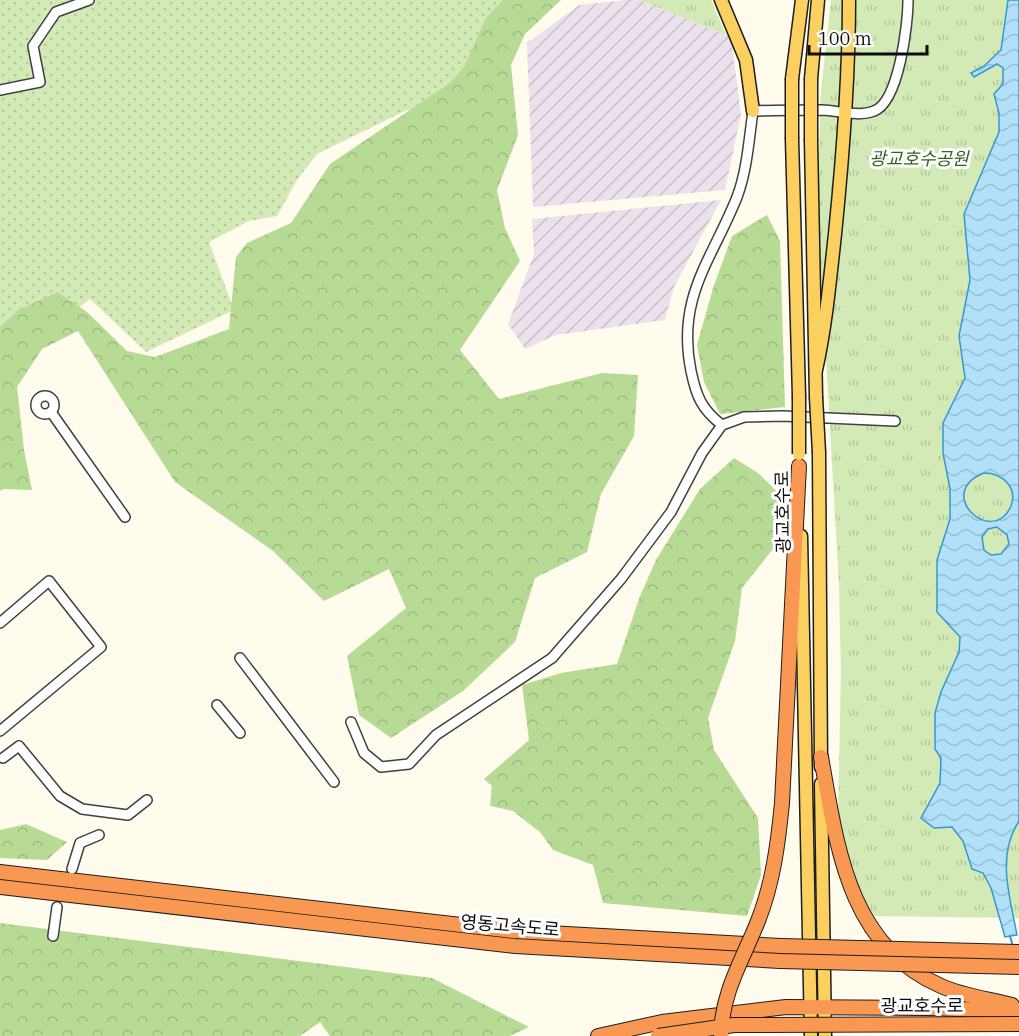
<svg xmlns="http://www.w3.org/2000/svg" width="1019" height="1036" font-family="'IBM Plex Serif','Noto Sans KR',serif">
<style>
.industrial{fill:url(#industrial-furrows)}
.grass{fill:url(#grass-dots)}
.forest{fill:url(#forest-crowns)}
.park{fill:url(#park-tufts)}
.water{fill:url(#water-waves);stroke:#3698d1;stroke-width:1.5;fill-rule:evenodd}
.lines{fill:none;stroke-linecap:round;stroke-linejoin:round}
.stream{stroke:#3698d1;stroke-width:2}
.minor-casing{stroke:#404040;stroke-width:12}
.major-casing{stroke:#1e1e1e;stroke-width:15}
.highway-casing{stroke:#1e1e1e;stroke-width:16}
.minor{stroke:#fff;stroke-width:9}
.major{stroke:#fcd060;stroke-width:12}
.highway{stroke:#f89852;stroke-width:14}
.major-bridge-casing{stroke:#1e1e1e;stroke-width:15;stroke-linecap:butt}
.highway-bridge-casing{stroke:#1e1e1e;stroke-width:16;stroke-linecap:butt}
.major-bridge{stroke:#fcd060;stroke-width:12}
.highway-bridge{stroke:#f89852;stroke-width:14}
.labels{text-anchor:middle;stroke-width:6;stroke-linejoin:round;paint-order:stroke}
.park-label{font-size:18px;font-style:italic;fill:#2e661c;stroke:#fff}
.street-label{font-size:18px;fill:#0d0d0d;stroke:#fff}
</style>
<defs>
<pattern id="industrial-furrows" width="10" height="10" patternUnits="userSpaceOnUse" patternTransform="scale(1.5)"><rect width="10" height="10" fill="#ebe1ec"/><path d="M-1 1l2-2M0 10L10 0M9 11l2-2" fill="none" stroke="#c8c0c9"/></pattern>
<pattern id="grass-dots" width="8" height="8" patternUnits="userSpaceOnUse" patternTransform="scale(1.5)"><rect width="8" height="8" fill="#d3eab6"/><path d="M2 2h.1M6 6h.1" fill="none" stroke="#b4c89b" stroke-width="1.8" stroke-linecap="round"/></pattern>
<pattern id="forest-crowns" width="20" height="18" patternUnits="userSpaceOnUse" patternTransform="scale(1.5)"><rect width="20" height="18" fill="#b7db95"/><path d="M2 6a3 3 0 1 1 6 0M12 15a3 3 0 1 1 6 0" fill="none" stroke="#9cbb7f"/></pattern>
<pattern id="park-tufts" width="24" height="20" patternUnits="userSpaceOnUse" patternTransform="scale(1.5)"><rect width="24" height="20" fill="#d3eab6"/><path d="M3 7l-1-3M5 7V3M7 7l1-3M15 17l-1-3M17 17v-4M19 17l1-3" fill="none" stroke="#b4c89b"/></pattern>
<pattern id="water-waves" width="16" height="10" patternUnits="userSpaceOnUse" patternTransform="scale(1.5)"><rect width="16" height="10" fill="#b1e0f8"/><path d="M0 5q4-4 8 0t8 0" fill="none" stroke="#97bfd3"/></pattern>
</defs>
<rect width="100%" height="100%" fill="#fffbed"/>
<!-- industrial -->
<g class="industrial">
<path d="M 626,0 L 640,0 L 731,37 L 741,114 L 725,190 L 533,207 L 527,43 L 579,5 Z"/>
<path d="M 721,200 L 674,287 L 665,320 L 556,335 L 525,349 L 508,324 L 534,254 L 532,219 Z"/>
</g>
<!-- grass -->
<path class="grass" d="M 0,0 L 531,0 L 445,101 L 405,111 L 317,154 L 297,180 L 277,216 L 249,221 L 209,242 L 234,310 L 146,352 L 90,299 L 0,365 Z"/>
<!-- forest -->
<g class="forest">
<path d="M 503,0 L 561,0 L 525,34 L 511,65 L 518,135 L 497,190 L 505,228 L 520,261 L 460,350 L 499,399 L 602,373 L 638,375 L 634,436 L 601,494 L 587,552 L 535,578 L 515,642 L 463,691 L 391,738 L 359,715 L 347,656 L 406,608 L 389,569 L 324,601 L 273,551 L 175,482 L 78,331 L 42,349 L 17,387 L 24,450 L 32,490 L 3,489 L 0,491 L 0,327 L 18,310 L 58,292 L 87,312 L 127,351 L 155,357 L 229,329 L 236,257 L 247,243 L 291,223 L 330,164 L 450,83 L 464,67 L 486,18 Z"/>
<path d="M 767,215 L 780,241 L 785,407 L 720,414 L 704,382 L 697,345 L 713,288 L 732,236 Z"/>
<path d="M 734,458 L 758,473 L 791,505 L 780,540 L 742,588 L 735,641 L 708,718 L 714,750 L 758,818 L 761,875 L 747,916 L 603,903 L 593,865 L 553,850 L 540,832 L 513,811 L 490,806 L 492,786 L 484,779 L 529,740 L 522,685 L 561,673 L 617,664 L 640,596 L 656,560 L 700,489 Z"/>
<path d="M 26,824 L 67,842 L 47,860 L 0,858 L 0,830 Z"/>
<path d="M 0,923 L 432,978 L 529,1027 L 510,1036 L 330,1036 L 320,1022 L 300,1036 L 0,1036 Z"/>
</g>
<!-- park -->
<g class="park">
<path d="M 640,0 L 711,0 L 726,35 Z"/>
<path d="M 831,0 L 1019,0 L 1019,918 L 870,916 L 854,883 L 838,821 L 841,672 L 839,585 L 817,202 L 821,91 Z"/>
</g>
<!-- water -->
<path class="water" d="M 1008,0 L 1019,0 L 1019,821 C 996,856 1010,897 1017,935 L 1005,937 L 991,888 L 983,873 L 972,869 L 963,841 L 952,827 L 934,828 L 921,818 L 940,783 L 941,758 L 935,749 L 935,713 L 941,692 L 959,652 L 960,637 L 937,612 L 937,560 L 950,519 L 950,489 L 943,453 L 943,423 L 965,378 L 959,336 L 970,280 L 964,214 L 999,132 L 999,113 L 994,94 L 1003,84 L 1003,68 L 997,64 L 974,77 L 971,73 L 984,66 L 1001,50 ZM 984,473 C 1002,473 1018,487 1011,506 C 993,548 933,493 984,473 ZM 997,527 L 1007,535 L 1009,544 L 1001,554 L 991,555 L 984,550 L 982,537 L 988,529 Z"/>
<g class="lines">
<!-- stream -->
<path class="stream" d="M 1010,936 L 1013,947"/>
<defs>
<g id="minor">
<path d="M 0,90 L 40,82 L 33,46 L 56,12 L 89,0"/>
<circle cx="45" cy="405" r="9"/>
<path d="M 51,412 L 125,517"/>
<path d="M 722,425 C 701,409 696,395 691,371 C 676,297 712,260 737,197 C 747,171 749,139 753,111 C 777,110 800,110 823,110 C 839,111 859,117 874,111 C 899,102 908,24 908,0"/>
<path d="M 0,623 L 49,581 L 101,647 L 0,731"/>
<path d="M 240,658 L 334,782"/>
<path d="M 217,705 L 240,733"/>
<path d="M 351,722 L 364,753 L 381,767 L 409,764 L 436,735 L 552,658 L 621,579 L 671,512 L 702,453 L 722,425 L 744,417 L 783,416 L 895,421"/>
<path d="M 3,758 L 19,746 L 60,796 L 82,809 L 128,815 L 147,800"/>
<path d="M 72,869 L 80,843 L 99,835"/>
<path d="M 53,936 L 57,907"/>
</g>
<g id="major">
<path d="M 721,0 L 746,60 L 753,111"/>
<path d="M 792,79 L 802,0"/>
<path d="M 811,79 L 818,0"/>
<path d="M 792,139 L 799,396"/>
<path d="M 811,141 L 816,397"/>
<path d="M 816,370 C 826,325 830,279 835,234 C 843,155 849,79 849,0"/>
<path d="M 819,453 L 821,767"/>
<path d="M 801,536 L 811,1036"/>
<path d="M 821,784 L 825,1036"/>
</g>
<g id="highway">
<path d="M 821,757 C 837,846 848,946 941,986 C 963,996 989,999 1012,1005"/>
<path d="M 782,803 L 799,466"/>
<path d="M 0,872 L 513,931 L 781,946"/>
<path d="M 0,887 L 515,946 L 780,961"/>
<path d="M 598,1036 L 662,1022 L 786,1007 L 927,1008 L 1019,1011"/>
</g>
</defs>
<!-- minor casing -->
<use href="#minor" class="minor-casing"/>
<!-- major casing -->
<use href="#major" class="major-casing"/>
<!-- highway casing -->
<use href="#highway" class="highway-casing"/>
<!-- minor -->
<use href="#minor" class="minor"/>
<!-- major -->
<use href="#major" class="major"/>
<!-- highway -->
<use href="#highway" class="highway"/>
<defs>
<g id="major-bridge">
<path d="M 792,79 L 792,139"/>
<path d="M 811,141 L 811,79"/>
<path d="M 799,396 L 799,454"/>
<path d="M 816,397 L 819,453"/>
</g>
<g id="highway-bridge">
<path d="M 781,946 L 1019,952"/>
<path d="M 780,961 L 1019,967"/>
<path d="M 721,1034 C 722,992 743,959 758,921 C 773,883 778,844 782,803"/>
<path d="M 658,1036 L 734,1025 L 1019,1024"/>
</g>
</defs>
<!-- major-bridge casing -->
<use href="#major-bridge" class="major-bridge-casing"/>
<!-- highway-bridge casing -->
<use href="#highway-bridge" class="highway-bridge-casing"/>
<!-- major-bridge -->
<use href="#major-bridge" class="major-bridge"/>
<!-- highway-bridge -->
<use href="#highway-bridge" class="highway-bridge"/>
</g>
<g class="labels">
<!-- park labels -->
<g class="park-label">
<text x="919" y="165">광교호수공원</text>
</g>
<!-- street labels -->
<g class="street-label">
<text transform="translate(783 512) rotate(-91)" y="6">광교호수로</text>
<text transform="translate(510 926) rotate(5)" y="6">영동고속도로</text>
<text x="922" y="1012">광교호수로</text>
</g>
</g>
<!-- scale -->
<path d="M809 45v9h118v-9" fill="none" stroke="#0d0d0d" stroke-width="3"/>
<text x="818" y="45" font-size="18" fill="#0d0d0d" stroke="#ffffff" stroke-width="4.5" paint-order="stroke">100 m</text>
</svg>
